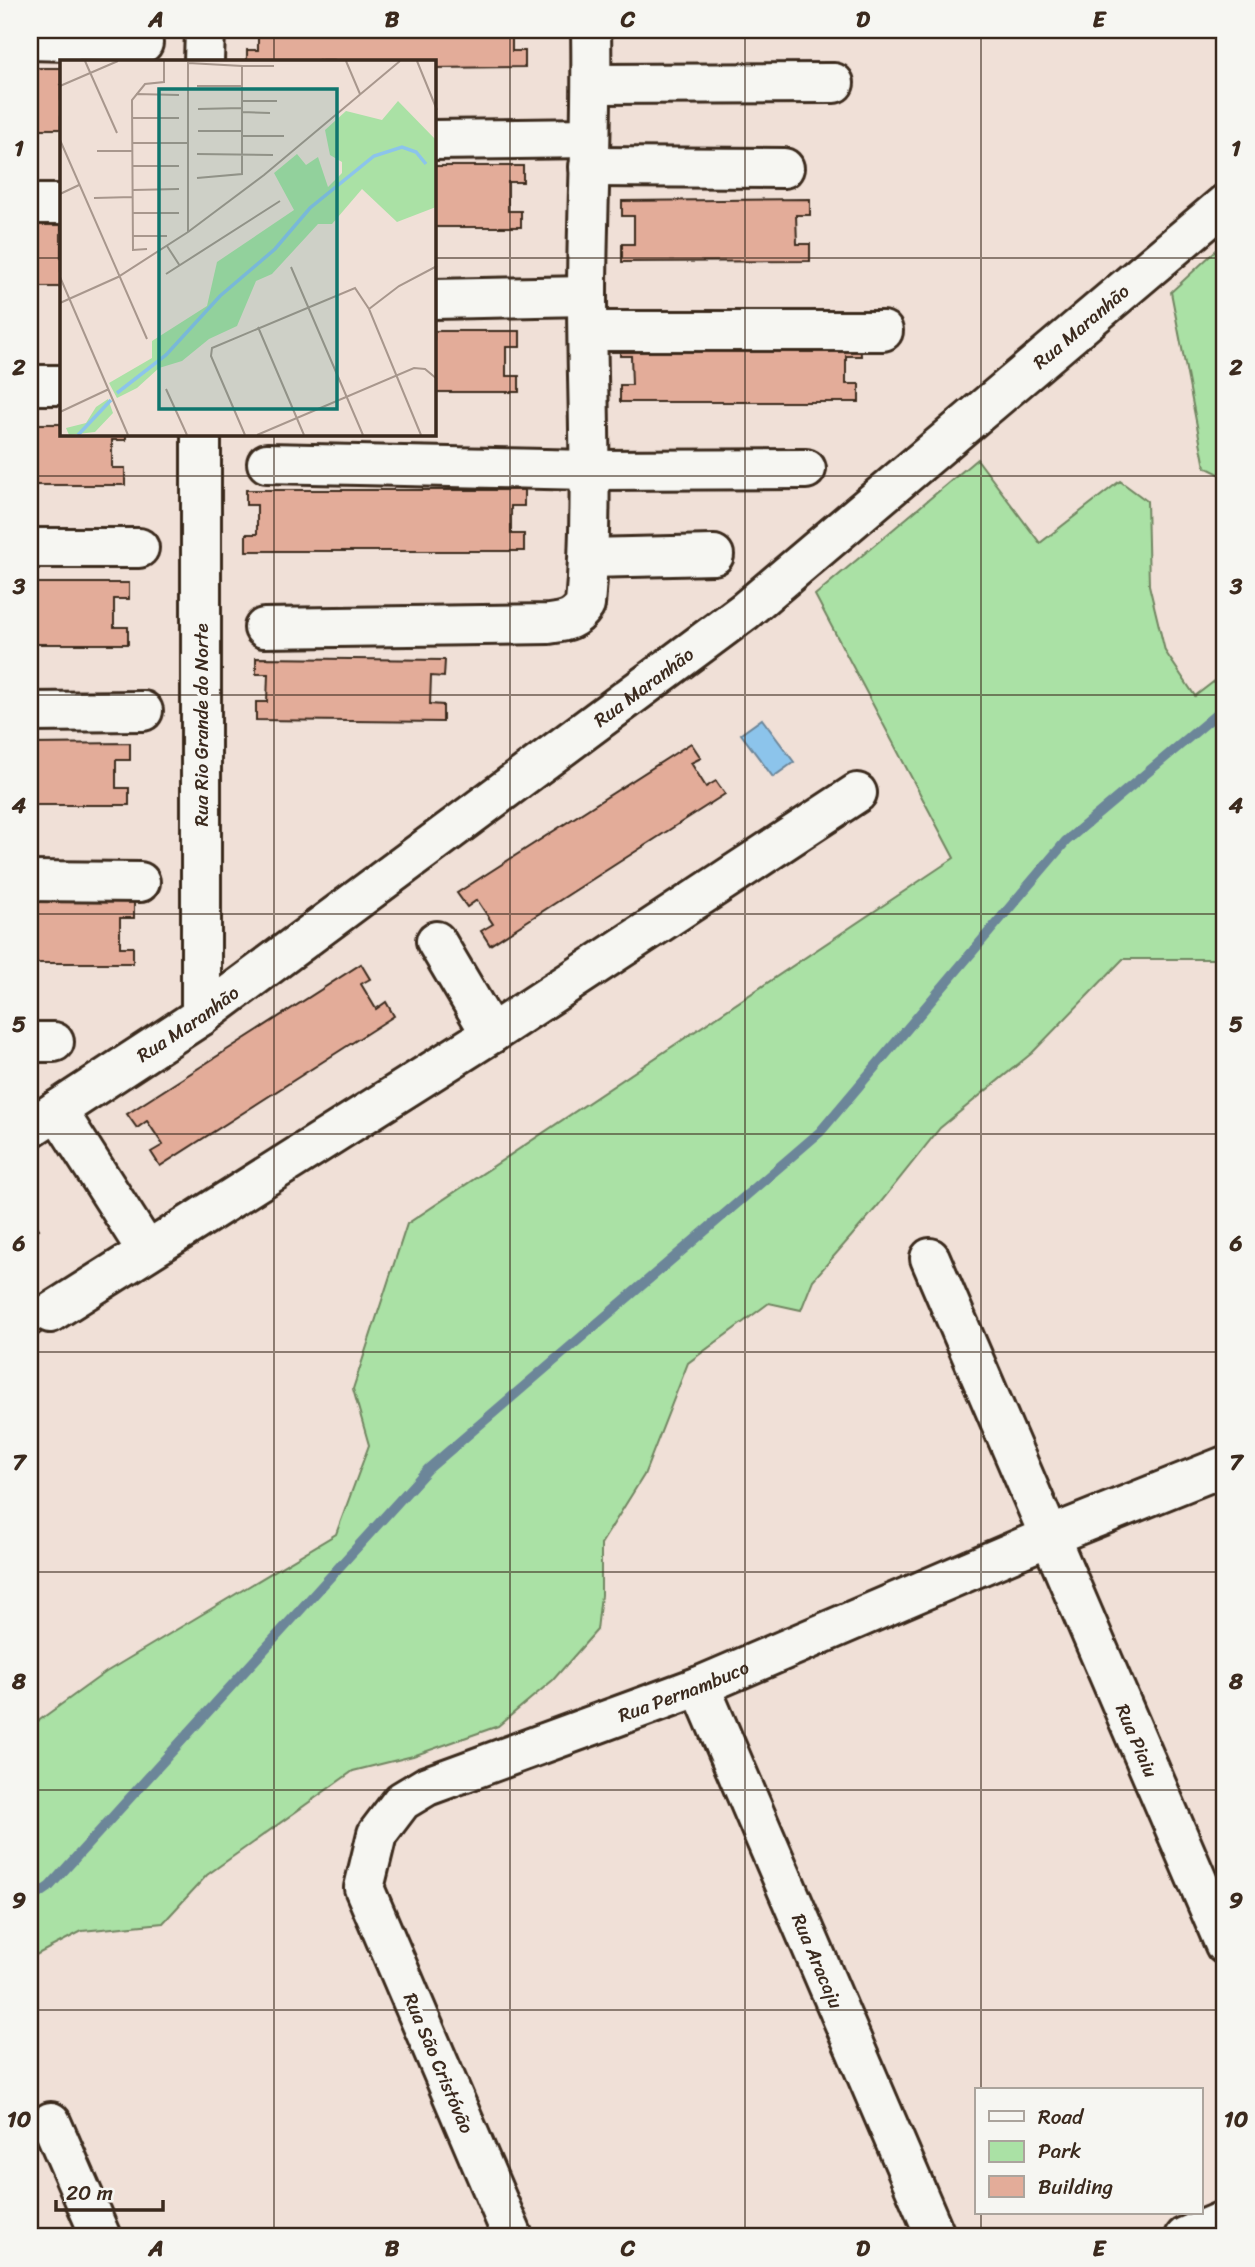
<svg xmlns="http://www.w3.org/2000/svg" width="1255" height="2267" font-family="Sriracha,sans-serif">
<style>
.green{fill:#aae1a5;stroke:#728662;stroke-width:2}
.water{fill:#8cc4eb;stroke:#6c8699;stroke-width:2}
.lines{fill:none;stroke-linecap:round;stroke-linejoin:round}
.stream{stroke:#6c8699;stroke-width:10}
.building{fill:#e3ac99;stroke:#3b2a1e;stroke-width:2}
.minor-casing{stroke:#3b2a1e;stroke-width:44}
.minor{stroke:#f6f6f2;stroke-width:38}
.grid{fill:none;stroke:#3b2a1e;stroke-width:2;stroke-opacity:0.55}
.labels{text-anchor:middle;stroke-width:7;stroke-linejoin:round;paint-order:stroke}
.street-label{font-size:19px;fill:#3b2a1e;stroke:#f6f6f2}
.inset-river{fill:none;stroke:#8cc4eb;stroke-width:3.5}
.inset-road{fill:none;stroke:#a8978d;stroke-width:2}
.view{fill:#0f766e;fill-opacity:0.15;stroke:#0f766e;stroke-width:3.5}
.inset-edge{fill:none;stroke:#3b2a1e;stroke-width:3.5}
.neatline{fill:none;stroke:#3b2a1e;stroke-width:2.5}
.grid-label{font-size:23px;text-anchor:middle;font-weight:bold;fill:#3b2a1e}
</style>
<rect width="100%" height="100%" fill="#f0e0d7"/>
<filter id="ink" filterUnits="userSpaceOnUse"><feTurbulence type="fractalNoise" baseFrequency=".0143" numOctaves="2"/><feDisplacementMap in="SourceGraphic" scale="14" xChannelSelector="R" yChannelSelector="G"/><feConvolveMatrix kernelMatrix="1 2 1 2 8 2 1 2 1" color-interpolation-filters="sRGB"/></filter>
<g filter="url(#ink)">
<!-- green -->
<g class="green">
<path d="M 1225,242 L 1225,477 L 1205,467 L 1171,292 Z"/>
<path d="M 977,459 L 1040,543 L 1120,481 L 1147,501 L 1149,585 L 1165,651 L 1195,696 L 1225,673 L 1225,955 L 1221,959 L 1123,959 L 1032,1053 L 940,1128 L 876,1208 L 813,1280 L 801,1310 L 769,1303 L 688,1363 L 644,1475 L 601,1544 L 601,1595 L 597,1630 L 553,1680 L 498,1726 L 413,1756 L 353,1771 L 207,1875 L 163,1923 L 82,1931 L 30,1958 L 30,1727 L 106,1672 L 336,1534 L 369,1445 L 353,1389 L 407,1224 L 954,858 L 815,595 Z"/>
</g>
<!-- water -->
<path class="water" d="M 762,719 L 794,762 L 773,777 L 741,734 Z"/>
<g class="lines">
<!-- stream -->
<path class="stream" d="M 30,1900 L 49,1887 L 428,1469 L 820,1132 L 1066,841 L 1225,707"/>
</g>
<!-- building -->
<g class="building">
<path d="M 258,30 L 512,30 L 512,51 L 525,51 L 525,67 L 434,68 L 434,61 L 247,61 L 247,50 L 258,50 Z"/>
<rect x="30" y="68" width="31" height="61"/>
<path d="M 434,166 L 523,166 L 523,182 L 508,182 L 508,211 L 521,211 L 521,227 L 434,227 Z"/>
<path d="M 810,199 L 810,215 L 796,215 L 797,244 L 810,244 L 810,261 L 622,262 L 622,244 L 634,244 L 634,216 L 622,216 L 622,201 Z"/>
<rect x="30" y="225" width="31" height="62"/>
<path d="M 434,331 L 520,331 L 520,347 L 506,347 L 506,376 L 519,376 L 519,392 L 434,392 Z"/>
<path d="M 860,340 L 861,356 L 846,356 L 846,384 L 859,384 L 859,402 L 620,402 L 620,385 L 632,385 L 631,356 L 620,356 L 620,341 Z"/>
<path d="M 30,424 L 61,424 L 61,434 L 126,434 L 126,440 L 112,440 L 112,468 L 125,468 L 125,485 L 30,485 Z"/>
<path d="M 246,490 L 524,490 L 524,506 L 511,506 L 511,534 L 524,534 L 524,551 L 246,551 L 246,534 L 257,534 L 257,505 L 246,505 Z"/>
<path d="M 30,583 L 129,583 L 129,599 L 114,599 L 114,627 L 128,627 L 128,644 L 30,644 Z"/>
<path d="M 256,658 L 445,660 L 444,677 L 431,676 L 430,704 L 443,705 L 443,722 L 256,720 L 256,702 L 267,702 L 268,674 L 256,674 Z"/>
<path d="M 130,743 L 130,760 L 116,760 L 116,788 L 129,788 L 129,805 L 30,805 L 30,744 Z"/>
<path d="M 691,743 L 701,758 L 691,763 L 706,787 L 716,781 L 725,794 L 490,945 L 481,931 L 493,924 L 477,900 L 467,907 L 457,893 Z"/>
<path d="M 30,902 L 134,902 L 134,918 L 120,918 L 120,947 L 133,947 L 133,963 L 30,963 Z"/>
<path d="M 361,964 L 370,979 L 361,984 L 376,1009 L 386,1002 L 394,1016 L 160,1166 L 151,1152 L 163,1145 L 147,1121 L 137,1128 L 127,1114 Z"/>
<path d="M 30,1216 L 39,1229 L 30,1235 Z"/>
<path d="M 33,1318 L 42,1332 L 30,1341 L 30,1320 Z"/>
</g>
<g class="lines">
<defs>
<g id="minor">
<path d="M 30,40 L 143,43"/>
<path d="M 204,61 L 205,30"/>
<path d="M 592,84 L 834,83"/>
<path d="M 434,140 L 589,138"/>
<path d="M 589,167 L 784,168"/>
<path d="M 30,204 L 61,204"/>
<path d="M 434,299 L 587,296"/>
<path d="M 588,331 L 883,331"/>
<path d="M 30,385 L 61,385"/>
<path d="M 201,434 L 201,1016"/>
<path d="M 267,463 L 589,470 L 806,469"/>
<path d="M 30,548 L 139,548"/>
<path d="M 589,558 L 714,555"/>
<path d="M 264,628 L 549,624 C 566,622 575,620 585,605 C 594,503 587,399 587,296 C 587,207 593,119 591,30"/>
<path d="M 30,712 L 143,711"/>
<path d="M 30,881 L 140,882"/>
<path d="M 436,941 L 491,1034"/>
<path d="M 30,1042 L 54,1042"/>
<path d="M 57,1110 L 147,1251"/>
<path id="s1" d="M 30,1128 L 201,1016 L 745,611 L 1225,204"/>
<path id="s2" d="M 930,1258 L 1225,1945"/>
<path d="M 50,1313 L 491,1034 L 857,793"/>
<path id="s3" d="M 700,1686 L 936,2237"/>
<path d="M 51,2122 L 101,2237"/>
<path id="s4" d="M 513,2237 L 364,1888 L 377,1834 L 402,1801 L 427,1786 L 700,1686 L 1050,1536 L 1225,1466"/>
<path d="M 1185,2237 L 1225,2220"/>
</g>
</defs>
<!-- minor casing -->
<use href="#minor" class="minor-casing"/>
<!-- minor -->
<use href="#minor" class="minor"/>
</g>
</g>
<!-- grid -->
<path class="grid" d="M 274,30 L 274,61M 510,30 L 510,2237M 745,30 L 745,2237M 981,30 L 981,2090M 30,258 L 61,258M 434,258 L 1225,258M 274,434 L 274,2237M 30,476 L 1225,476M 30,695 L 1225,695M 30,914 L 1225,914M 30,1134 L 1225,1134M 30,1352 L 1225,1352M 30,1572 L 1225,1572M 30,1790 L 1225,1790M 30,2010 L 1225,2010M 981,2213 L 981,2237"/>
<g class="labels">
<!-- street labels -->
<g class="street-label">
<text dy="7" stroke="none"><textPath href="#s1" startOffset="1323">Rua Maranhão</textPath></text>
<text dy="7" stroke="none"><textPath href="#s1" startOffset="756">Rua Maranhão</textPath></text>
<text transform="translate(201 725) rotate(-90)" y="7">Rua Rio Grande do Norte</text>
<text dy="7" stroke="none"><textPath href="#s1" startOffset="189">Rua Maranhão</textPath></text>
<text dy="7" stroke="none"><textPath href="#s4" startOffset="779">Rua Pernambuco</textPath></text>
<text dy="7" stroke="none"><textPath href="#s2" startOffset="525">Rua Piaiu</textPath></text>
<text dy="7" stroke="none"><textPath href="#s3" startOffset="299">Rua Aracaju</textPath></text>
<text transform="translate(439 2063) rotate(67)" y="7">Rua São Cristóvão</text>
</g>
</g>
<!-- overview -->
<g transform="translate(60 60)">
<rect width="376" height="376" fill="#f0e0d7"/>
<path d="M 338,41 L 376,80 L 376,147 L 337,162 L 302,129 L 272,164 L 258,164 L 212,214 L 196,221 L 177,266 L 149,279 L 122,301 L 99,308 L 77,328 L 57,338 L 49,323 L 92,298 L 92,281 L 147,246 L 157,202 L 234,150 L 214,113 L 237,94 L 246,105 L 258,97 L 268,127 L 282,113 L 282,102 L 270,95 L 265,70 L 286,51 L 322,60 ZM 48,339 L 53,353 L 35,372 L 9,375 L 6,368 L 26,363 L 36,347 Z" fill="#aae1a5"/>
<path class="inset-river" d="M 57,333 L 106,295 L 160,236 L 215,189 L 250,148 L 314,96 L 342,87 L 356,92 L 366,104M 18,375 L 51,340"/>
<path class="inset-road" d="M 25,1 L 57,73M 286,1 L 300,34M 357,1 L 377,50M 128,3 L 182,6 L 182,114 L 137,118M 182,6 L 214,6M 0,26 L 58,1M 137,26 L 183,26M 76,34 L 119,35M 183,41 L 217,41M 138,49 L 182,48M 182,52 L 210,53M 72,58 L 119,58M 138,71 L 182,71M 182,76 L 224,76M 0,80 L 87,279M 72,83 L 128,83M 37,91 L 73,91M 137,94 L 213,95M 73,106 L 119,106M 73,130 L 119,129M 0,134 L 19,125M 34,138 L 73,137M 73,153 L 119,153M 128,172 L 128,2M 73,176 L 107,176M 107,186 L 120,206M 87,189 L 73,190 L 72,40 L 85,24 L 104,22 L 104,1M 231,207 L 303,375M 106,214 L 220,141M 0,217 L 68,375M 0,243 L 58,217 L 128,172 L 204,115 L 340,1M 309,249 L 339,226 L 377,206M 198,267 L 244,375M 106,329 L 127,375M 0,352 L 49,329M 185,375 L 151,296 L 152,288 L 295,228 L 309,249 L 361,375M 197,375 L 354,308 L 365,309 L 377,319"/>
<path class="view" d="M 99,29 L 277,29 L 277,349 L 99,349 Z"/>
<rect width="376" height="376" class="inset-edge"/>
</g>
<!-- margin -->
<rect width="1255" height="2267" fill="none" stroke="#f6f6f2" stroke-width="77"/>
<!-- legend -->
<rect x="975" y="2088" width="228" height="126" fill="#f6f6f2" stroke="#aba49d" stroke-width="2"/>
<rect x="989" y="2111" width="35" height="10" fill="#f6f6f2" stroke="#aba49d" stroke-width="2"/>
<text x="1038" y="2124" font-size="21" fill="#3b2a1e">Road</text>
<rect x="989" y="2141" width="35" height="21" fill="#aae1a5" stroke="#aba49d" stroke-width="2"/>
<text x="1038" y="2158" font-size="21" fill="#3b2a1e">Park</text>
<rect x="989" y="2176" width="35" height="21" fill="#e3ac99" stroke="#aba49d" stroke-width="2"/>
<text x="1038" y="2194" font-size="21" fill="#3b2a1e">Building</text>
<!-- scale -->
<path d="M56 2200v10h107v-10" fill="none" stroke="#3b2a1e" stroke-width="3.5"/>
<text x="66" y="2200" font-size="21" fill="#3b2a1e" stroke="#f6f6f2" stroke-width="5" paint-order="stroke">20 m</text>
<rect x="38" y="38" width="1178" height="2190" class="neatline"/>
<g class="grid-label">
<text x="156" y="27">A</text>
<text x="392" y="27">B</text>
<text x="628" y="27">C</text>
<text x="863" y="27">D</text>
<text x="1099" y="27">E</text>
<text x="19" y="156">1</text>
<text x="1236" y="156">1</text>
<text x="19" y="375">2</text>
<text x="1236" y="375">2</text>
<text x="19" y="594">3</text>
<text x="1236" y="594">3</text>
<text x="19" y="813">4</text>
<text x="1236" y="813">4</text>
<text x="19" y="1032">5</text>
<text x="1236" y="1032">5</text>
<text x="19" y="1251">6</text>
<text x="1236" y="1251">6</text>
<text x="19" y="1470">7</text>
<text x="1236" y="1470">7</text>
<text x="19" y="1689">8</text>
<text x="1236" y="1689">8</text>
<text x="19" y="1908">9</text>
<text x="1236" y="1908">9</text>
<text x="19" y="2127">10</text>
<text x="1236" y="2127">10</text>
<text x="156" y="2256">A</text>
<text x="392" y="2256">B</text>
<text x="628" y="2256">C</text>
<text x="863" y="2256">D</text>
<text x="1099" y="2256">E</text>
</g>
</svg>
